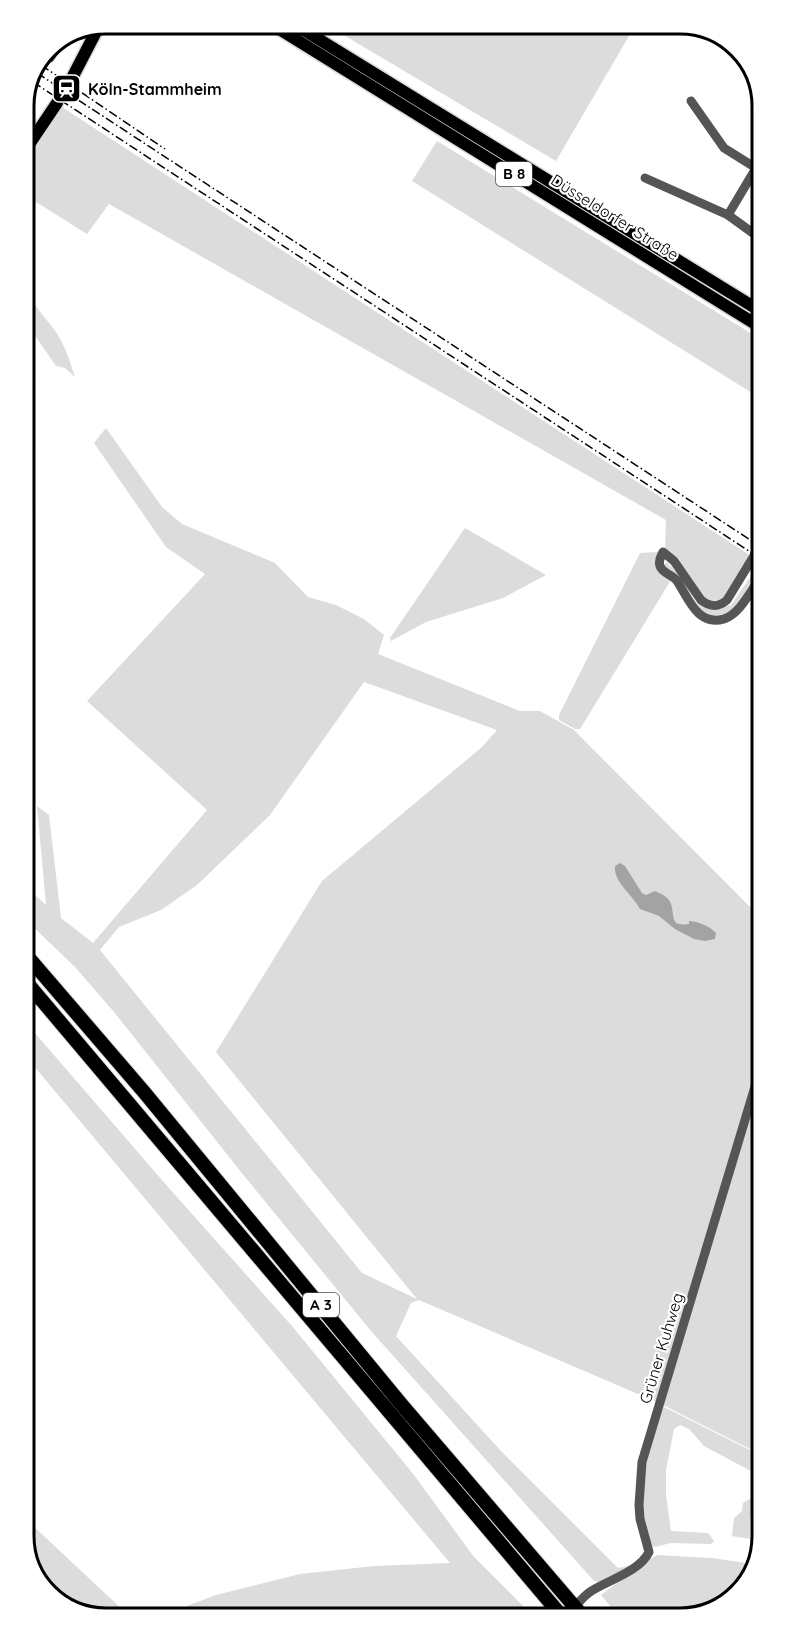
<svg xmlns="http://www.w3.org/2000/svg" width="786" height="1642" font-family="Quicksand,sans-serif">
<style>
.green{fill:#dcdcdc;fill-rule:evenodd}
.water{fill:#a3a3a3}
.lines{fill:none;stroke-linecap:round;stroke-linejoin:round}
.major-tunnel{stroke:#d9d9d9;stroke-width:12;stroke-dasharray:12 6;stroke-linecap:butt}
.major-casing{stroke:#dbdbdb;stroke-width:15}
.highway-casing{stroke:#dbdbdb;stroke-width:16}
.minor{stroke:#555;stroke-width:9}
.major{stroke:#000;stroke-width:12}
.highway{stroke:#000;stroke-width:14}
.rail{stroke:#000;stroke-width:1.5;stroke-dasharray:9 3 1.5 3;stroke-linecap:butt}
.minor-bridge{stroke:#555;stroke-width:9}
.labels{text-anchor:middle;stroke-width:4.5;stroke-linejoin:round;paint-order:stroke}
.shield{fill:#fff;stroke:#4c4c4c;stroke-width:1.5}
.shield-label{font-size:15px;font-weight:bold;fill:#000}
.poi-label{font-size:16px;font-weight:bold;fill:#000;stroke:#fff;text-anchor:start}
.street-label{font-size:16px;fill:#000;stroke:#fff}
.rim{fill:none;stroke:#000;stroke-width:3}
</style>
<rect width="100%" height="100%" fill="#fff"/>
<!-- green -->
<g class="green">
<path d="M 325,24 L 636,24 L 556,161 Z"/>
<path d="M 62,107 L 751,556 L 726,598 L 714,603 L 703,597 L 665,549 L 666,520 L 109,204 L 87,234 L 36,202 L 25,228 L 24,161 Z"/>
<path d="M 437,141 L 757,337 L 757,396 L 412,181 Z"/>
<path d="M 25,288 C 33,305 45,317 56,332 C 65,345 70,362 75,377 L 65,368 L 56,366 L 25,321 Z"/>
<path d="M 106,428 L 162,507 L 182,524 L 275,563 L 308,597 L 336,605 L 364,619 L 384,635 L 378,654 L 520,711 L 540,711 L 574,730 L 759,916 L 762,1455 L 659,1403 L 419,1300 L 411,1303 L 396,1336 L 502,1452 L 618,1568 L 633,1565 L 603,1583 L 594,1581 L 371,1331 L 241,1172 L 114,1012 L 75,967 L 28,922 L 27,888 L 46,905 L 37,806 L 49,815 L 61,918 L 93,943 L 207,810 L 87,701 L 205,574 L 166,547 L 94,443 ZM 364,682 L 497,730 L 482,747 L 322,881 L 216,1052 L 417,1299 L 362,1273 L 100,950 L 119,927 L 161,910 L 197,885 L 270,815 Z"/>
<path d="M 465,528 L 546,575 L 503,598 L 426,622 L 391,641 L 390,638 Z"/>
<path d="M 657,552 L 671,580 L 580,729 L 575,729 L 559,720 L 559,715 L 640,553 Z"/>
<path d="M 667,562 L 682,578 L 696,602 L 712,610 L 731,605 L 758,566 L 758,600 L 753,597 L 738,615 L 717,618 L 706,616 L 662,566 Z"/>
<path d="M 28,1025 L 168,1187 L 292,1326 L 414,1475 L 474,1557 L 531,1614 L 166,1617 L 163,1615 L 216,1595 L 300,1574 L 374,1566 L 450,1563 L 28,1059 Z"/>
<path d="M 660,1405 L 762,1456 L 762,1477 L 704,1446 L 689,1429 L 680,1425 L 674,1429 L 666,1470 L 666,1495 L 671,1531 L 708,1533 L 714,1541 L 711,1544 L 671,1543 L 655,1547 L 650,1545 C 632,1496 648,1453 660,1405 Z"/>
<path d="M 751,1498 L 762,1498 L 762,1514 L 753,1512 L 750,1518 L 750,1539 L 732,1536 L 734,1518 L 742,1511 L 743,1503 Z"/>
<path d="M 30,1523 L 125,1612 L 132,1617 L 100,1618 L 56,1601 L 30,1567 Z"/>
<path d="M 657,1555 L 712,1558 L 753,1564 L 748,1582 L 711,1612 L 616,1613 L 601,1595 L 645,1562 Z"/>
</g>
<!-- water -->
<path class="water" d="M 620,863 L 625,866 L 642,893 L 646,895 L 655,891 C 661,894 669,897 671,904 C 675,915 669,927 689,924 L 689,921 C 700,922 709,926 716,933 L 715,939 L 705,941 L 694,939 L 675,929 L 659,916 L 640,909 C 633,895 613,882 615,866 Z"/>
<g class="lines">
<!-- major-tunnel -->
<path class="major-tunnel" d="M 57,103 L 71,80"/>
<defs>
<g id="major">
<path d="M 271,24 L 757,325"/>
<path d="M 294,24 L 757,309"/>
<path d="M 71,80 L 98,28"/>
<path d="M 24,152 L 57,103"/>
</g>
<g id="highway">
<path d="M 28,957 L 144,1092 L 401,1404 L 580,1613"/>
<path d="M 28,984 L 559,1613"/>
</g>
</defs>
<!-- major casing -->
<use href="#major" class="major-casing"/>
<!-- highway casing -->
<use href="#highway" class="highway-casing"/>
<!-- minor -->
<g class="minor">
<path d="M 50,58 L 60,43"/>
<path d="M 691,101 L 724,148 L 756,168"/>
<path d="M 645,178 L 728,215 L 757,236"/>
<path d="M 728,215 L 756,168"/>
<path d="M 749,564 L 727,600 C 718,608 710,607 701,600 L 674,561 L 663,552 C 661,556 658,561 660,566 C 662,573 673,575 677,581 C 688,597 697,627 724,619 C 739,614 749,594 758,581"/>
<path d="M 578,1603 C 582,1599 587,1593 593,1590 C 609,1580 640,1571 649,1552 L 640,1519 L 639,1505 L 642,1462 L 760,1070"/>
</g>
<!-- major -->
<use href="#major" class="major"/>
<!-- highway -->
<use href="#highway" class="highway"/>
<!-- rail -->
<g class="rail">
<path d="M 41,65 L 165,149"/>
<path d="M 37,73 L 758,545"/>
<path d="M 33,82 L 758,557"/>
</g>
<!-- minor-bridge -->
<path class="minor-bridge" d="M 749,564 L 758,549"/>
</g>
<!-- icons -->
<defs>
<symbol id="station-square" viewBox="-11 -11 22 22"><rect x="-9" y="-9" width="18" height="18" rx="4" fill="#000" stroke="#fff"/><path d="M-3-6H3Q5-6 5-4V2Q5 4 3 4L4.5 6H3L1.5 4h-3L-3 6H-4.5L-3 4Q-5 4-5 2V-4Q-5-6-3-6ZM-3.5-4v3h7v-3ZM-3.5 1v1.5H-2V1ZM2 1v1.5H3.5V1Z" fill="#fff"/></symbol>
</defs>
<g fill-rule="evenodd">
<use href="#station-square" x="50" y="72" width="33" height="33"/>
</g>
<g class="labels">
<!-- shield labels -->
<g class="shield">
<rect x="496" y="162" width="36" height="24" rx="4.5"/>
<rect x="303" y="1293" width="36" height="24" rx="4.5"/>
</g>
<g class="shield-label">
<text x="514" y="179">B 8</text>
<text x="321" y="1310">A 3</text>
</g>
<!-- poi labels -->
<g class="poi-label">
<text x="88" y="95">Köln-Stammheim</text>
</g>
<!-- street labels -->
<g class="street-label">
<text transform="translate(615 217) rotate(32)" y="6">Düsseldorfer Straße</text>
<text transform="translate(661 1348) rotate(-73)" y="6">Grüner Kuhweg</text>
</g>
</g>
<!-- crop -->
<path d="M0 0H786V1642H0ZM106 34H680A72 72 0 0 1 752 106V1536A72 72 0 0 1 680 1608H106A72 72 0 0 1 34 1536V106A72 72 0 0 1 106 34Z" fill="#fff" fill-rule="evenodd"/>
<path class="rim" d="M106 34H680A72 72 0 0 1 752 106V1536A72 72 0 0 1 680 1608H106A72 72 0 0 1 34 1536V106A72 72 0 0 1 106 34Z"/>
</svg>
